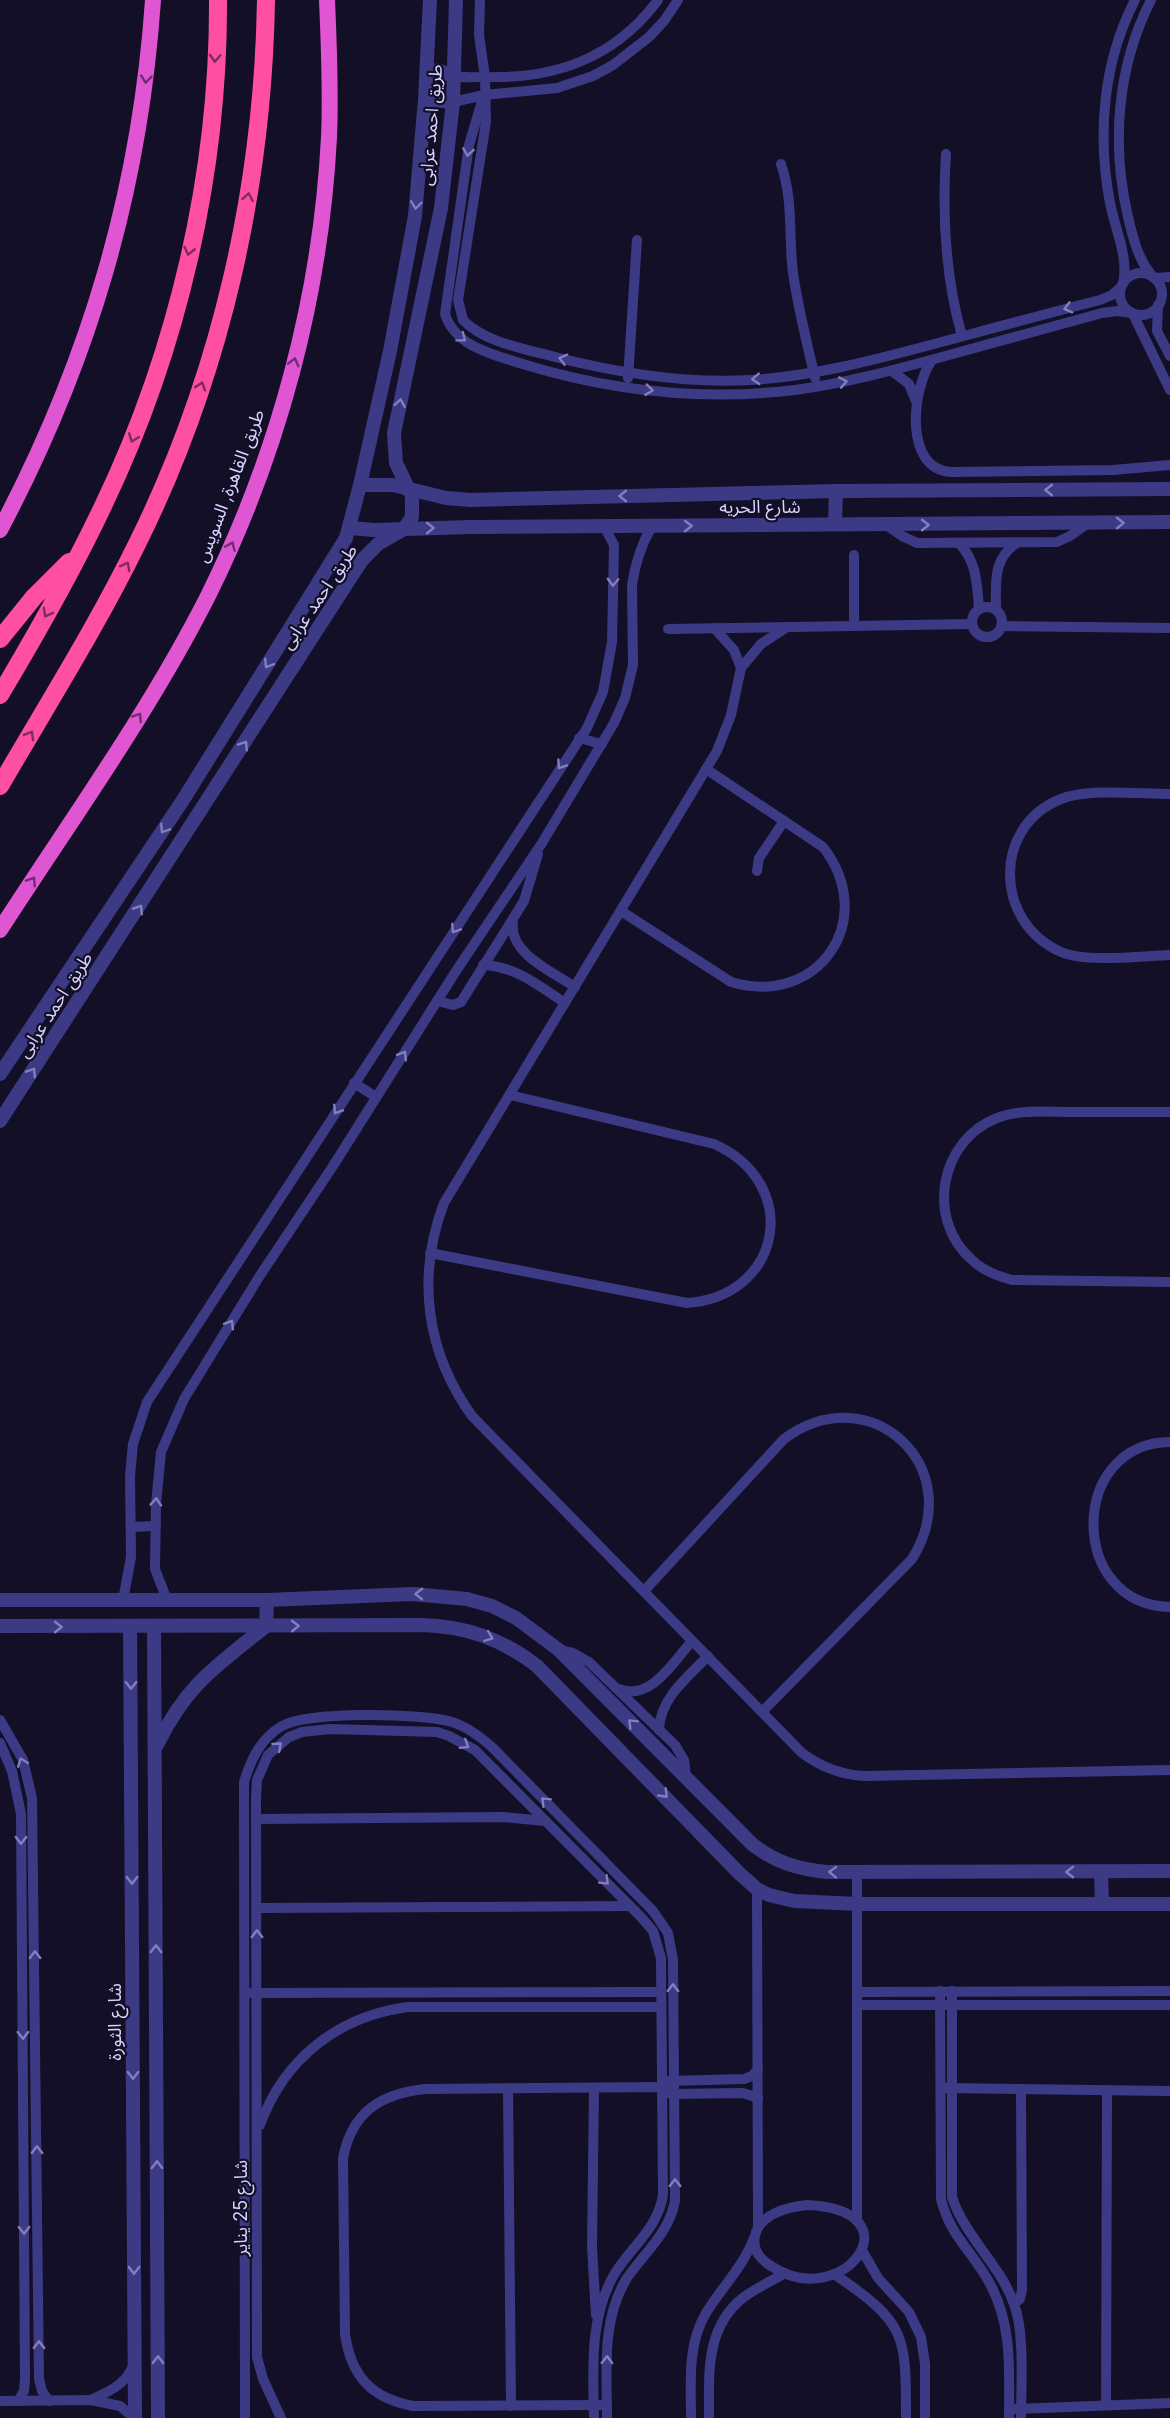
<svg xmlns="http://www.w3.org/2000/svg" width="1170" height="2418" font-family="Inter,'Noto Sans Arabic',sans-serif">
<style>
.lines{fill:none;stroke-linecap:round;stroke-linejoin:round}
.minor{stroke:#3d3a85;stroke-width:10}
.tertiary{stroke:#3d3a85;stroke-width:14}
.trunk{stroke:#e055d1;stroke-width:16}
.motorway{stroke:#ff4fa3;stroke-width:18}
.oneway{stroke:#7d2c5e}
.oneway2{stroke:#6f2e73}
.oneway3{stroke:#837fbc}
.labels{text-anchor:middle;stroke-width:4.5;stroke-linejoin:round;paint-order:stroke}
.street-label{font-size:18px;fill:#d9d4ff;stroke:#130f26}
</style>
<rect width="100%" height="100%" fill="#130f26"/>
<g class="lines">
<!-- minor -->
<g class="minor">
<path d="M 480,0 L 479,35 L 485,77 L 486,122 L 458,300 L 463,320 C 485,343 526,349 555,357 C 618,373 686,384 752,380 C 814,376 874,360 934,344 C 990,329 1045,314 1100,300 L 1112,295 L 1121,287"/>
<path d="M 1151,0 C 1117,67 1111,144 1128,217 C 1133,238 1138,259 1152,276"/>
<path d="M 453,76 C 464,78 475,77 486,77 C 556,79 615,58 658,0"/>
<path d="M 483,98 L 469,145 L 445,314 C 456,348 495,355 526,365 C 612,391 704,401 795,390 C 847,383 898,369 949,355 C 1000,341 1051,327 1102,313 L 1117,311 L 1132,313"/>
<path d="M 453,102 L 484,95 L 557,88 L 593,76 L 613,65 L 649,37 L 664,21 L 678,0"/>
<path d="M 946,154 C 942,216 945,276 962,336"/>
<path d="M 781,164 C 794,203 788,234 793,273 C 798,308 807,343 815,378"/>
<circle cx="1141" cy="294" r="21"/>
<path d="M 1154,278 L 1170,277"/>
<path d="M 1123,284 C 1129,257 1115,229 1110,203 C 1097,135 1103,62 1135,0"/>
<path d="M 1158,305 L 1157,331 L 1170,356"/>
<path d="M 1133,314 L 1170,390"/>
<path d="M 932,360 C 912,388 903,469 951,472 L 1113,470 L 1170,465"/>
<path d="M 892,371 L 909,384 L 916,401"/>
<path d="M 628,378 L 637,240"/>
<path d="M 886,525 L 902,536 L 917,543 L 1057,542 L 1070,536 L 1087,524"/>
<path d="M 959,543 C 977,562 977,584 979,608"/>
<path d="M 854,555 L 854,626"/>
<circle cx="987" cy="622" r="15"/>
<path d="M 996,610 C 996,584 992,559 1017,543"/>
<path d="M 1001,626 L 1170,628"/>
<path d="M 787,627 L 761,644 L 741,668 L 731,715 L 717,751 L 444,1203 C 416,1277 426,1352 472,1416 L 802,1753 C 821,1767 841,1775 865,1776 L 1170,1770"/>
<path d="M 714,628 L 734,650 L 741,668"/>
<path d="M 668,629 L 971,624"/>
<path d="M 579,738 L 602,744"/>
<path d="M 1170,794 C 1140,794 1088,788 1061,799 C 992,826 994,923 1061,952 C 1087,963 1141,956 1170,955"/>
<path d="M 757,871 L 759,858 L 784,821"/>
<path d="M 621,911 L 731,982 C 819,1008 879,919 823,847 L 706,769"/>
<path d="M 513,922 C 508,953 553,972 575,987"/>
<path d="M 483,965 C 515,966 539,986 565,1003"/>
<path d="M 437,1001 L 453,1005 L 461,1002 L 524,901 L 538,854"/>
<path d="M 354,1083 L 376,1097"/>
<path d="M 1170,1112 C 1137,1112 1103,1112 1070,1112 C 1046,1112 1020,1109 997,1118 C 940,1140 925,1219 972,1260 C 983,1271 997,1276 1012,1280 L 1170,1282"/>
<path d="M 430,1253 L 687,1303 C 783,1296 802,1183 714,1144 L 510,1095"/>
<path d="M 1170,1442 C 1068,1443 1068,1605 1170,1607"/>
<path d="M 131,1527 L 156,1526"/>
<path d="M 644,1591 L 784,1439 C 871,1375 969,1468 912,1559 L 762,1712"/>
<path d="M 123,1600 L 131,1557 L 130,1476 L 133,1444 L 147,1402 L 587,728 L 603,692 L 612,642 L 614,545 L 604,526"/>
<path d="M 167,1600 L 155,1569 L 156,1504 L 161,1452 L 184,1399 L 259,1277 L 333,1166 L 456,971 L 542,843 L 614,723 L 625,698 L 633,665 L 632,585 C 635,564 641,545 652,526"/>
<path d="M 559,1650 L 573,1653 L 589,1662 L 675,1745 L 684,1760 L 686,1777"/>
<path d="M 618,1689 C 651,1702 674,1661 692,1641"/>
<path d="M 0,1720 L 23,1760 L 32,1798 L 39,2379 L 42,2391 L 49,2401"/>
<path d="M 659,1730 C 660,1698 687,1678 708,1656"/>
<path d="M 0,1743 L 12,1771 L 21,1814 L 25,2379 L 24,2391 L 18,2401"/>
<path d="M 256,1819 L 503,1817 L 545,1821"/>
<path d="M 757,1889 L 758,2227"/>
<path d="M 257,1908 L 630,1906"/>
<path d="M 940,1991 L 941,2199 C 950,2236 972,2251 989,2282 C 1013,2325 1009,2371 1009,2418"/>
<path d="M 952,1991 L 952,2197 C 965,2237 1000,2264 1014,2304 C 1025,2333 1021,2386 1021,2418"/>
<path d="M 858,1992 L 1170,1991"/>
<path d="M 251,1993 L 661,1992"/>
<path d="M 858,2005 L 1170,2005"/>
<path d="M 668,2081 L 744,2079 L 752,2076 L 758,2069"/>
<path d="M 508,2088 L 511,2406"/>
<path d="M 594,2088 L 592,2247 L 596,2315"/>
<path d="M 946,2088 L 1170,2091"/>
<path d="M 260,2125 C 284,2059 338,2016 408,2007 L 661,2007"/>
<path d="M 807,2205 C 920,2210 843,2314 771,2266 C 760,2259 752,2249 755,2236 C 759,2214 788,2207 807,2205 Z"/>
<path d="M 857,2221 L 857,1873"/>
<path d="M 863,2252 L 878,2278 L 909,2312 L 921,2337 L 925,2364 L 925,2418"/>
<path d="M 834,2274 C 906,2323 906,2333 906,2418"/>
<path d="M 1014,2303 L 1020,2299 L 1022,2290 L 1021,2089"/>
<path d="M 91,2400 C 110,2391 127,2384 134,2363"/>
<path d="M 0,2401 L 91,2400 L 120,2406 L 134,2418"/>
<path d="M 601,2405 L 413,2406 C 371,2398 351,2376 345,2334 L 343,2158 C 352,2112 380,2094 425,2089 L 662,2087 L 671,2094 L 743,2093 L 758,2098"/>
<path d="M 1106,2405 L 1107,2090"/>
<path d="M 1014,2409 L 1170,2403"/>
<path d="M 245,2418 L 244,1782 C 251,1759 261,1738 282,1726 C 308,1711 423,1713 452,1722 C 468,1727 481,1737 494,1749 L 653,1911 L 668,1933 L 673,1960 L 675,2201 C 669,2233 645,2252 627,2278 C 601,2320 607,2371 607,2418"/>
<path d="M 281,2418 L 263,2379 L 257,2357 L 256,1798 L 257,1780 L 268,1755 L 289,1737 L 302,1732 L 330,1729 L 437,1732 L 449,1736 L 475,1750 L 641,1917 L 653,1931 L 661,1958 L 663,2195 C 658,2228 632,2246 615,2273 C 589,2317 593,2369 594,2418"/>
<path d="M 691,2418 C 691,2383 687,2345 706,2313 C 722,2287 743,2267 754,2238"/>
<path d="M 709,2418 C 709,2374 705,2327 744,2297 C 756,2288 772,2281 785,2273"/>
</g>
<!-- tertiary -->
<g class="tertiary">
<path d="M 427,70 L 440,71 L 453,76"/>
<path d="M 425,99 L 453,102"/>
<path d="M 360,485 L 393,485 L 446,498 L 471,500 L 836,491 L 1170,489"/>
<path d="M 835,524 L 836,491"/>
<path d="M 350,528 L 374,530 L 470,527 L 1170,522"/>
<path d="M 0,1074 L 183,800 L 346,538 L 360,485 L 390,351 L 415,216 L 425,99 L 430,0"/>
<path d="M 0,1121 L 362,560 L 378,544 L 404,529 L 412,517 L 412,496 L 396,463 L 394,433 L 441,208 L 453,102 L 456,0"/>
<path d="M 0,1600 L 267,1600 L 413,1594 L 467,1599 L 492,1606 L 516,1618 L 559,1650 L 752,1844 C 776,1863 798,1869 827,1872 L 1170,1871"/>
<path d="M 0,1626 L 421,1625 C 466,1626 502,1639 537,1666 L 740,1874 L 757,1889 L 769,1895 L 794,1901 L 858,1904 L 1170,1904"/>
<path d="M 130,1626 L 135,2418"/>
<path d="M 154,1626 L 158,2418"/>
<path d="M 157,1745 C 187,1684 215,1667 266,1626 L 267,1600"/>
<path d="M 1101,1872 L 1102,1904"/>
</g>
<!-- trunk -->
<g class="trunk">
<path d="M 0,530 C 89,362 140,190 153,0"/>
<path d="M 0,930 C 71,820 150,711 209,594 C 279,452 321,295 329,137 C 331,91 329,45 327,0"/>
</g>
<!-- motorway -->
<g class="motorway">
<path d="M 0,639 L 34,597 L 69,562"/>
<path d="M 0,695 C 37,633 73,570 104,504 C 178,349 219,172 218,0"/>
<path d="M 0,786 C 47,705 97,626 138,542 C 221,374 263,187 266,0"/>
</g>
</g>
<!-- one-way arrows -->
<defs><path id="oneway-chevron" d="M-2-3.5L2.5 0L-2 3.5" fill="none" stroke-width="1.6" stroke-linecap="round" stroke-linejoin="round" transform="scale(1.5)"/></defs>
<g class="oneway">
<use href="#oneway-chevron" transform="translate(215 58) rotate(93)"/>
<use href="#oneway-chevron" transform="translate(248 197) rotate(-80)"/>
<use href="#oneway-chevron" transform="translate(189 251) rotate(103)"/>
<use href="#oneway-chevron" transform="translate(201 386) rotate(-72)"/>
<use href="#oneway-chevron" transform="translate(133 438) rotate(111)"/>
<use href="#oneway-chevron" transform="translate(126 566) rotate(-63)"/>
<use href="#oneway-chevron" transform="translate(47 613) rotate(119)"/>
<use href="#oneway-chevron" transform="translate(30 735) rotate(-60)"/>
</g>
<g class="oneway2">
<use href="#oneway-chevron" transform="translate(146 79) rotate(96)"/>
<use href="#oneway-chevron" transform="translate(294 362) rotate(-76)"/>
<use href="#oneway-chevron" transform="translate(231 546) rotate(-67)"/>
<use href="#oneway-chevron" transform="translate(138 717) rotate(-57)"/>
<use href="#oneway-chevron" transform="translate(32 881) rotate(-57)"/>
</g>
<g class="oneway3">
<use href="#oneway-chevron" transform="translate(468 152) rotate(99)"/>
<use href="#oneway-chevron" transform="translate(416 205) rotate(97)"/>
<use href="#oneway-chevron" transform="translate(1068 308) rotate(165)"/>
<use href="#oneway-chevron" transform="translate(462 338) rotate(37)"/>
<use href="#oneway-chevron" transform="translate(563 359) rotate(-166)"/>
<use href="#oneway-chevron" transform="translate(756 379) rotate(177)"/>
<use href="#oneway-chevron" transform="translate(843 382) rotate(-11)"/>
<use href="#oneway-chevron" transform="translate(649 390) rotate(7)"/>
<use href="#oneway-chevron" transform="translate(400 403) rotate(-80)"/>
<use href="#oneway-chevron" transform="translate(1049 490) rotate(180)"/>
<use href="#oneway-chevron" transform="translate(623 496) rotate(179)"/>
<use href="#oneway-chevron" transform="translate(1120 523) rotate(-1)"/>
<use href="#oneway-chevron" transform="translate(925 525)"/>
<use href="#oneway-chevron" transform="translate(688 526)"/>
<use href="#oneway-chevron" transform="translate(430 528) rotate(-1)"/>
<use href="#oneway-chevron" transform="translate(613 582) rotate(92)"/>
<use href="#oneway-chevron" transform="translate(268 664) rotate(122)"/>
<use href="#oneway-chevron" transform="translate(244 745) rotate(-57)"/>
<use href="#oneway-chevron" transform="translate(561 765) rotate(124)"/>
<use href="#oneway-chevron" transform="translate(164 829) rotate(123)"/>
<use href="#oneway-chevron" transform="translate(139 909) rotate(-57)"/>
<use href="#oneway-chevron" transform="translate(455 929) rotate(123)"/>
<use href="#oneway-chevron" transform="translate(403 1055) rotate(-58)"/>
<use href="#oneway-chevron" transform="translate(32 1072) rotate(-57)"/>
<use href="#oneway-chevron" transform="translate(337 1110) rotate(123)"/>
<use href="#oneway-chevron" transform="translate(230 1324) rotate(-58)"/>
<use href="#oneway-chevron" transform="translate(156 1502) rotate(-86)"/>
<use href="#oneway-chevron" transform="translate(419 1594) rotate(-179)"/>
<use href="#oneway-chevron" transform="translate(295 1626) rotate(-1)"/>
<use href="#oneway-chevron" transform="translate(58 1627)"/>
<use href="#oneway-chevron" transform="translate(489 1637) rotate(21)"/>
<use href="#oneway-chevron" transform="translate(131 1685) rotate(90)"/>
<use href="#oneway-chevron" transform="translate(632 1723) rotate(-135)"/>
<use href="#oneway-chevron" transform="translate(465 1745) rotate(32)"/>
<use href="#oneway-chevron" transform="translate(278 1746) rotate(-41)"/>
<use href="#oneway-chevron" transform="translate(22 1762) rotate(-111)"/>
<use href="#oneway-chevron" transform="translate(664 1794) rotate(46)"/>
<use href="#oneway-chevron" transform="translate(545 1801) rotate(-135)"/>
<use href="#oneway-chevron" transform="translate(21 1840) rotate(90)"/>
<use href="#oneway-chevron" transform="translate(833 1872) rotate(-178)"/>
<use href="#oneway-chevron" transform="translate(1070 1872) rotate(180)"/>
<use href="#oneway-chevron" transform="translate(132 1880) rotate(90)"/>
<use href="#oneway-chevron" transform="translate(605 1881) rotate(45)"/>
<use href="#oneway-chevron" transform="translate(257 1934) rotate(-90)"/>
<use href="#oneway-chevron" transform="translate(156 1949) rotate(-90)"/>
<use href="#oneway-chevron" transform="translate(35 1955) rotate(-91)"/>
<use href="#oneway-chevron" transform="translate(673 1988) rotate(-90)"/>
<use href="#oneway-chevron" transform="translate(23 2035) rotate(90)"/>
<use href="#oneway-chevron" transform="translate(133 2075) rotate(90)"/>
<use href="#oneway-chevron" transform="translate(37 2150) rotate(-91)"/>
<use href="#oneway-chevron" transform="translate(157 2165) rotate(-90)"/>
<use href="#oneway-chevron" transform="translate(675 2183) rotate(-90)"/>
<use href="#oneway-chevron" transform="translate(24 2230) rotate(89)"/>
<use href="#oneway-chevron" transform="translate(134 2270) rotate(90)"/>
<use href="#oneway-chevron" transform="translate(39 2345) rotate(-90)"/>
<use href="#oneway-chevron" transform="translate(158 2360) rotate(-90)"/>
<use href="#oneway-chevron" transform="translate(607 2360) rotate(-89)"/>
</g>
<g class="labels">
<!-- street labels -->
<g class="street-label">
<text transform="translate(431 125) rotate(-85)" y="6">طريق احمد عرابى</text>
<text transform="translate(230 486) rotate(-69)" y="6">طريق القاهرة, السويس</text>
<text x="760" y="513">شارع الحريه</text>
<text transform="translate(319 597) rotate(-56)" y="6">طريق احمد عرابى</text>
<text transform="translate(55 1005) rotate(-57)" y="6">طريق احمد عرابى</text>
<text transform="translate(115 2022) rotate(-90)" y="6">شارع الثورة</text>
<text transform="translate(241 2208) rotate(-90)" y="6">شارع 25 يناير</text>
</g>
</g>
</svg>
